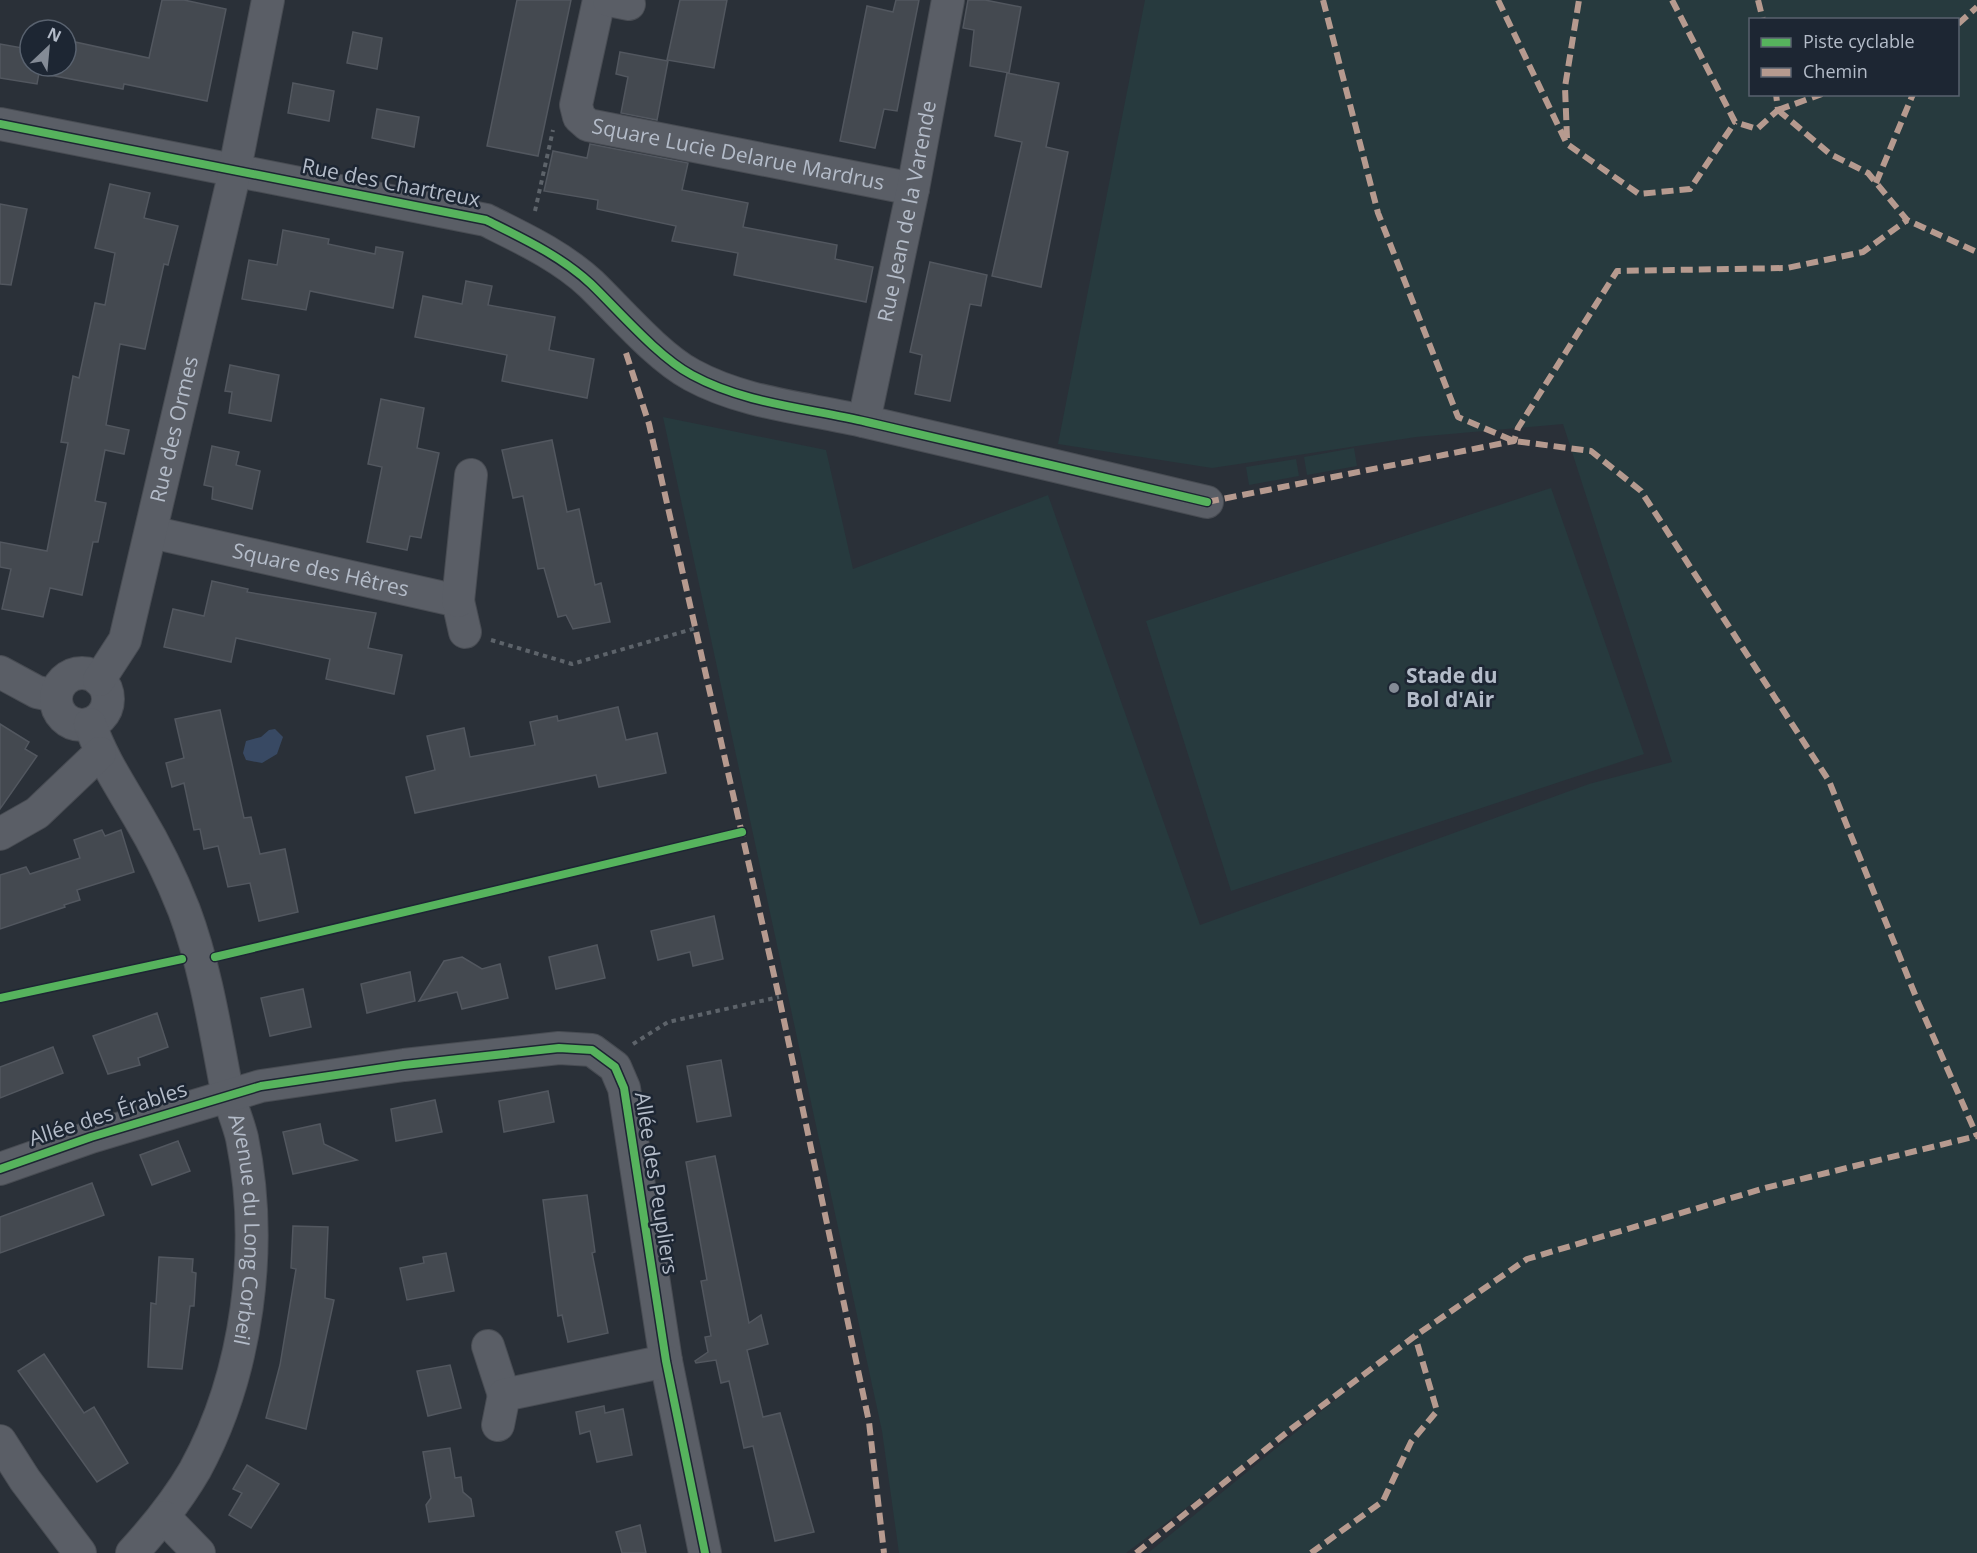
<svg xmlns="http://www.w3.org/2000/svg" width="1977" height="1553" font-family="'Open Sans',sans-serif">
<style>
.green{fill:#273a3e;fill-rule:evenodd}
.water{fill:#384963}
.building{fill:#444950;stroke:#52575f;stroke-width:1.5}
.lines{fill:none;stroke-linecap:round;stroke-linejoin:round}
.street-casing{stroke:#484c53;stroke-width:34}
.path{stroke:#5d636a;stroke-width:4;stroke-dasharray:4.5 4.5;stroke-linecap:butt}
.street{stroke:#5a5e66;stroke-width:32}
.quiet{stroke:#b69a8f;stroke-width:6;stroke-dasharray:12 6;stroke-linecap:butt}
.cycleway-casing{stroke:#1d2633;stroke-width:11}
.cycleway{stroke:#56b35d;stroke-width:8}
.poi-dot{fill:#848b96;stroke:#1d2633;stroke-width:2}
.labels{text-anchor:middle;stroke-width:5;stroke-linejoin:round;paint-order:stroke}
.street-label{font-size:21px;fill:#b4bcc9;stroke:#1d2633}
.poi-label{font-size:21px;font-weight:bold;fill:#b4bcc9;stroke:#1d2633;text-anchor:start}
</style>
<rect width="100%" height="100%" fill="#2a3038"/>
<!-- green -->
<g class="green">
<path d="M 1145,0 L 1977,0 L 1977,1553 L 1148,1553 L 1396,1350 L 1126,1553 L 899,1553 L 882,1431 L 663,417 L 826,450 L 853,569 L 1048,495 L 1200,925 L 1589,784 L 1672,762 L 1563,424 L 1416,437 L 1212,468 L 1058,444 ZM 1750,20 L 1958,20 L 1958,94 L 1750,94 Z"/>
<path d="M 1354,448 L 1357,466 L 1307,475 L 1304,457 Z"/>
<path d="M 1296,459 L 1299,476 L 1249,485 L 1246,467 Z"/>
<path d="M 1551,488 L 1644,754 L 1231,891 L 1146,621 Z"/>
</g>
<!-- water -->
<path class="water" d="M 275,729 L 283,737 L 277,754 L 262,763 L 246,760 L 243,753 L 246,741 L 261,737 L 269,730 Z"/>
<!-- building -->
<g class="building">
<path d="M 162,0 L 184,0 L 226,9 L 207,101 L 124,84 L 123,89 L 39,73 L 37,84 L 0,78 L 0,44 L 22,48 L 26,32 L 30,33 L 30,66 L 66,66 L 66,40 L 149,58 Z"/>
<path d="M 517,0 L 571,0 L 538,156 L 487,146 Z"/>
<path d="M 680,0 L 727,0 L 714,68 L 667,60 Z"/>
<path d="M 896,0 L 919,0 L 897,111 L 884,109 L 875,148 L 840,141 L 867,6 L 893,12 Z"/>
<path d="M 968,0 L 985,0 L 1021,7 L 1009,73 L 970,66 L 974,30 L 963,28 Z"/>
<path d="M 353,32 L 382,38 L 377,69 L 347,63 Z"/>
<path d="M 620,52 L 668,61 L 657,120 L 621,113 L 628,77 L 616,74 Z"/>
<path d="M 1007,73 L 1059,83 L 1046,147 L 1068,152 L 1041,287 L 992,276 L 1022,142 L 995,136 Z"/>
<path d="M 293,83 L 334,91 L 329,121 L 288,113 Z"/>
<path d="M 377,109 L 419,117 L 414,147 L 372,138 Z"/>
<path d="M 590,144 L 688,163 L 682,190 L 748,203 L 743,227 L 837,245 L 835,259 L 873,267 L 866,302 L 734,275 L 738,253 L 672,241 L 676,226 L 597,209 L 598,200 L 544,191 L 553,151 L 587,158 Z"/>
<path d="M 110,184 L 150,193 L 144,218 L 178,226 L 168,265 L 164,264 L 145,349 L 120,344 L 106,425 L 129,430 L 124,454 L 105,450 L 95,501 L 106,503 L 98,542 L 93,542 L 82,595 L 50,588 L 43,617 L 2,609 L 11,569 L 0,567 L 0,542 L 47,551 L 68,443 L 61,442 L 73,376 L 79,378 L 95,303 L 105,305 L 115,253 L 95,248 Z"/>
<path d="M 0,204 L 27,209 L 11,285 L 0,284 Z"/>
<path d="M 283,230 L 329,239 L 328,244 L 375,254 L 376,247 L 403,252 L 393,308 L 310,291 L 306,310 L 242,299 L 249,260 L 277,265 Z"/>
<path d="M 930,262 L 987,275 L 981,306 L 970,304 L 950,401 L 915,394 L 922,355 L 910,352 Z"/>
<path d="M 466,281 L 492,286 L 488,305 L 555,317 L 549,350 L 594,359 L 587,398 L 502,381 L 507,355 L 415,337 L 423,296 L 462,304 Z"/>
<path d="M 230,365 L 279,375 L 271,421 L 229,413 L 232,392 L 225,391 Z"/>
<path d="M 381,399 L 424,408 L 417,448 L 439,453 L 421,538 L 410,536 L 407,550 L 367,542 L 382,467 L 368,464 Z"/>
<path d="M 552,440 L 567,512 L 579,509 L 595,585 L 601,583 L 610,622 L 573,629 L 566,615 L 558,617 L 544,568 L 538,569 L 523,496 L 513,498 L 502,450 Z"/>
<path d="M 212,446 L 239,452 L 236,465 L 260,471 L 252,509 L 212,499 L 213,487 L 204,485 Z"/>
<path d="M 212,581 L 248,589 L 247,592 L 376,613 L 368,648 L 402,655 L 394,694 L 326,679 L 330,659 L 236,638 L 231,662 L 164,647 L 173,609 L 204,616 Z"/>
<path d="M 618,707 L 626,740 L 657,733 L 666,773 L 599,787 L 596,775 L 415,813 L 406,777 L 435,770 L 427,736 L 464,728 L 470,757 L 535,745 L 530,722 L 557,716 L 558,721 Z"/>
<path d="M 220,710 L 244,818 L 251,817 L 260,854 L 285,849 L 298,912 L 259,921 L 250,883 L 228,887 L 218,846 L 204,849 L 200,829 L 194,830 L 184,783 L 172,787 L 166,763 L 184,758 L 175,719 Z"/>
<path d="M 0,724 L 29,742 L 25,749 L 37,756 L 0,809 Z"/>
<path d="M 102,830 L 105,836 L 121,830 L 134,872 L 77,890 L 80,900 L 64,905 L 65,907 L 0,929 L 0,875 L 26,867 L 30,874 L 80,858 L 74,840 Z"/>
<path d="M 714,916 L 723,959 L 693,966 L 690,952 L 658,960 L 651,931 Z"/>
<path d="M 597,945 L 605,978 L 556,989 L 549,957 Z"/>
<path d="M 462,957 L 482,969 L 500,964 L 508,998 L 462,1009 L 457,992 L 419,1001 L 444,961 Z"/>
<path d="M 410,972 L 415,1001 L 367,1013 L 361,984 Z"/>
<path d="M 303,989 L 311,1027 L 270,1036 L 261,998 Z"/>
<path d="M 157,1013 L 168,1047 L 138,1058 L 140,1065 L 108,1074 L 93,1036 Z"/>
<path d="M 53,1047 L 63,1073 L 0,1098 L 0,1067 Z"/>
<path d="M 721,1060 L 731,1116 L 697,1122 L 687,1066 Z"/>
<path d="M 548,1091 L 554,1122 L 504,1132 L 499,1101 Z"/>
<path d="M 435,1100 L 442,1132 L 396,1141 L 391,1109 Z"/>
<path d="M 320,1124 L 324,1144 L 357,1160 L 293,1174 L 283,1132 Z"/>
<path d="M 178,1141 L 190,1171 L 152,1185 L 140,1155 Z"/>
<path d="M 715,1156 L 749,1323 L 761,1315 L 768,1344 L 747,1350 L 763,1417 L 780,1413 L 814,1532 L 775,1541 L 753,1446 L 744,1448 L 729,1381 L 721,1383 L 716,1360 L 696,1363 L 695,1361 L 708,1352 L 705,1337 L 711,1336 L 701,1281 L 707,1280 L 686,1162 Z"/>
<path d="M 92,1183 L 104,1215 L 0,1253 L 0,1217 Z"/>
<path d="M 587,1195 L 595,1252 L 592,1253 L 608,1333 L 568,1342 L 562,1315 L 558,1316 L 543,1200 Z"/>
<path d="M 293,1226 L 328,1227 L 325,1298 L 334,1300 L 306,1429 L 266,1418 L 280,1365 L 296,1269 L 291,1268 Z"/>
<path d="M 446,1253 L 454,1291 L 407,1300 L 400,1268 L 424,1263 L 423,1257 Z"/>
<path d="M 159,1257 L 193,1259 L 192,1272 L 196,1273 L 194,1306 L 190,1306 L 182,1369 L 148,1367 L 151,1303 L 156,1304 Z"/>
<path d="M 44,1354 L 84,1413 L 94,1407 L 128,1463 L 97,1482 L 18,1371 Z"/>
<path d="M 450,1365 L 461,1408 L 428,1416 L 417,1371 Z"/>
<path d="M 604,1406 L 605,1413 L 623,1409 L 632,1455 L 597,1462 L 590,1431 L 580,1434 L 576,1412 Z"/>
<path d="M 450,1448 L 455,1478 L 461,1477 L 463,1492 L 471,1499 L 474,1516 L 429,1522 L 426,1505 L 431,1498 L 423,1452 Z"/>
<path d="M 247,1465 L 279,1484 L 251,1528 L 229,1515 L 242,1493 L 233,1489 Z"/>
<path d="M 640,1525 L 646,1553 L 622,1553 L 616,1532 Z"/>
</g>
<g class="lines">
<defs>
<g id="street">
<path id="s1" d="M 599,0 L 576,105 L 579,117 L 588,125 L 913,189"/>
<path d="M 609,0 L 629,4"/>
<path d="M 0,124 L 486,220 C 522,238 561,256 591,284 C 619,311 658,357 692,375 C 745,404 808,408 867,422 C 980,448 1094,475 1207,502"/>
<path id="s2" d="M 864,421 L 913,189 L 948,0"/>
<path id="s3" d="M 151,532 L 458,601 L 465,632"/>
<path d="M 458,601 L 471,475"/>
<path d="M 0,672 L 37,692 L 56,696"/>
<circle cx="82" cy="699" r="26"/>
<path id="s4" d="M 99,680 L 125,640 L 232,184 L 268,0"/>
<path id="s5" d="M 90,724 C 101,757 120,785 138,816 C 156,846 171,877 184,910 C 205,966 215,1028 226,1086 C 230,1104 238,1121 242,1138 C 264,1246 248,1373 195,1470 C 177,1501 156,1527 132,1553"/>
<path d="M 0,834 L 37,813 L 100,753"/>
<path d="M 0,1169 L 91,1137 L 261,1086 L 404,1065 L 559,1048 L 592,1050 L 615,1067 L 624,1088 L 666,1361 L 705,1553"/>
<path d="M 488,1346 L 504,1395"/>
<path d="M 498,1425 L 504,1395 L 666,1361"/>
<path d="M 0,1441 L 25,1480 L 80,1553"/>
<path d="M 164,1517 L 199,1553"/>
</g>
</defs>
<!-- street casing -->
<use href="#street" class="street-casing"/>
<!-- path -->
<g class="path">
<path d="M 535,211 L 553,130"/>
<path d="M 491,640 L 572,664 L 696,628"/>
<path d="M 0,998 L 170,961"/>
<path d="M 633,1044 L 668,1022 L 779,997"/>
</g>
<!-- street -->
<use href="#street" class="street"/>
<!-- quiet -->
<g class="quiet">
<path d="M 1323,0 L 1378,213 L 1458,417 L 1514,441 L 1591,451 L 1641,491 L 1829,781 L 1918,1002 L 1977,1136"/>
<path d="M 1498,0 L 1567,144 L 1639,194 L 1690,189 L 1735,122"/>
<path d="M 1672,0 L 1735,122 L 1757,129 L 1778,110 L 1776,94"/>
<path d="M 1758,0 L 1763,20"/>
<path d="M 1958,24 L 1977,7"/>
<path d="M 1778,110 L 1830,154 L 1868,173 L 1907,220 L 1977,252"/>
<path d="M 1778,110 L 1822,94"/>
<path d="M 1567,138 L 1565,87 L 1579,0"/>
<path d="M 1876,183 L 1913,94"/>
<path d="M 626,353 L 649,424 L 779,997 L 869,1422 L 884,1553"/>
<path d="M 1207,502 L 1514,441 L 1518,428 L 1617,271 L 1787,268 L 1863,252 L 1907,220"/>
<path d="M 1136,1553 L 1291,1429 L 1415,1336 L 1527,1259 L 1765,1188 L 1977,1136"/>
<path d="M 1311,1553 L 1383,1501 L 1411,1442 L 1437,1411 L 1415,1336"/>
</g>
<defs>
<g id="cycleway">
<path d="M 0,124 L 486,220 C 522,238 561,256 591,284 C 619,311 658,357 692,375 C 745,404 808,408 867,422 C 980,448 1094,475 1207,502"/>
<path d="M 215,957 L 742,832"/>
<path d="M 0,998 L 182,959"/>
<path d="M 0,1169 L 91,1137 L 261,1086 L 404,1065 L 559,1048 L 592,1050 L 615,1067 L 624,1088 L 666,1361 L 705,1553"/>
</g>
</defs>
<!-- cycleway casing -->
<use href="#cycleway" class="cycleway-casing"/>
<!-- cycleway -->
<use href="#cycleway" class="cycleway"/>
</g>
<!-- markers -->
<circle class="poi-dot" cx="1394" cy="688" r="6"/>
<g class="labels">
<!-- street labels -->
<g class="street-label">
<text dy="7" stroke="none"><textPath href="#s1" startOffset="285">Square Lucie Delarue Mardrus</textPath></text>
<text transform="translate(391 183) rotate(11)" y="7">Rue des Chartreux</text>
<text dy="7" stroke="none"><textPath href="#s2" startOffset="214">Rue Jean de la Varende</textPath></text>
<text dy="7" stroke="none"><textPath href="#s4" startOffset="264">Rue des Ormes</textPath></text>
<text dy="7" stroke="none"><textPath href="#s3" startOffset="174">Square des Hêtres</textPath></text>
<text transform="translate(108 1114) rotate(-18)" y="7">Allée des Érables</text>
<text transform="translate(656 1183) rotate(81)" y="7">Allée des Peupliers</text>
<text dy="7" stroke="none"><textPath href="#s5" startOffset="536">Avenue du Long Corbeil</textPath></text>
</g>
<!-- poi labels -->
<g class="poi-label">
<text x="1406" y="683">Stade du<tspan x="1406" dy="24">Bol d'Air</tspan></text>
</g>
</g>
<!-- legend -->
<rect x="1749" y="18" width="210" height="78" fill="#1d2633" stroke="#59626f" stroke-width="1.5"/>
<rect x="1761" y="38" width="30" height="9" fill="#56b35d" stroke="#59626f" stroke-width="1.5"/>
<text x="1803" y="48" font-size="18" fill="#b4bcc9">Piste cyclable</text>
<rect x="1761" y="68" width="30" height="9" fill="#b69a8f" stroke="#59626f" stroke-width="1.5"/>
<text x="1803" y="78" font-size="18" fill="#b4bcc9">Chemin</text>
<!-- north arrow -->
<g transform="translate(48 48) rotate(26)"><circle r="28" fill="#1d2633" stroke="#59626f" stroke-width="1.5"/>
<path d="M0-4.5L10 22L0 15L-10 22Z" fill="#848b96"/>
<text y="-9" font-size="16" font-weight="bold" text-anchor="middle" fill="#b4bcc9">N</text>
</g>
</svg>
